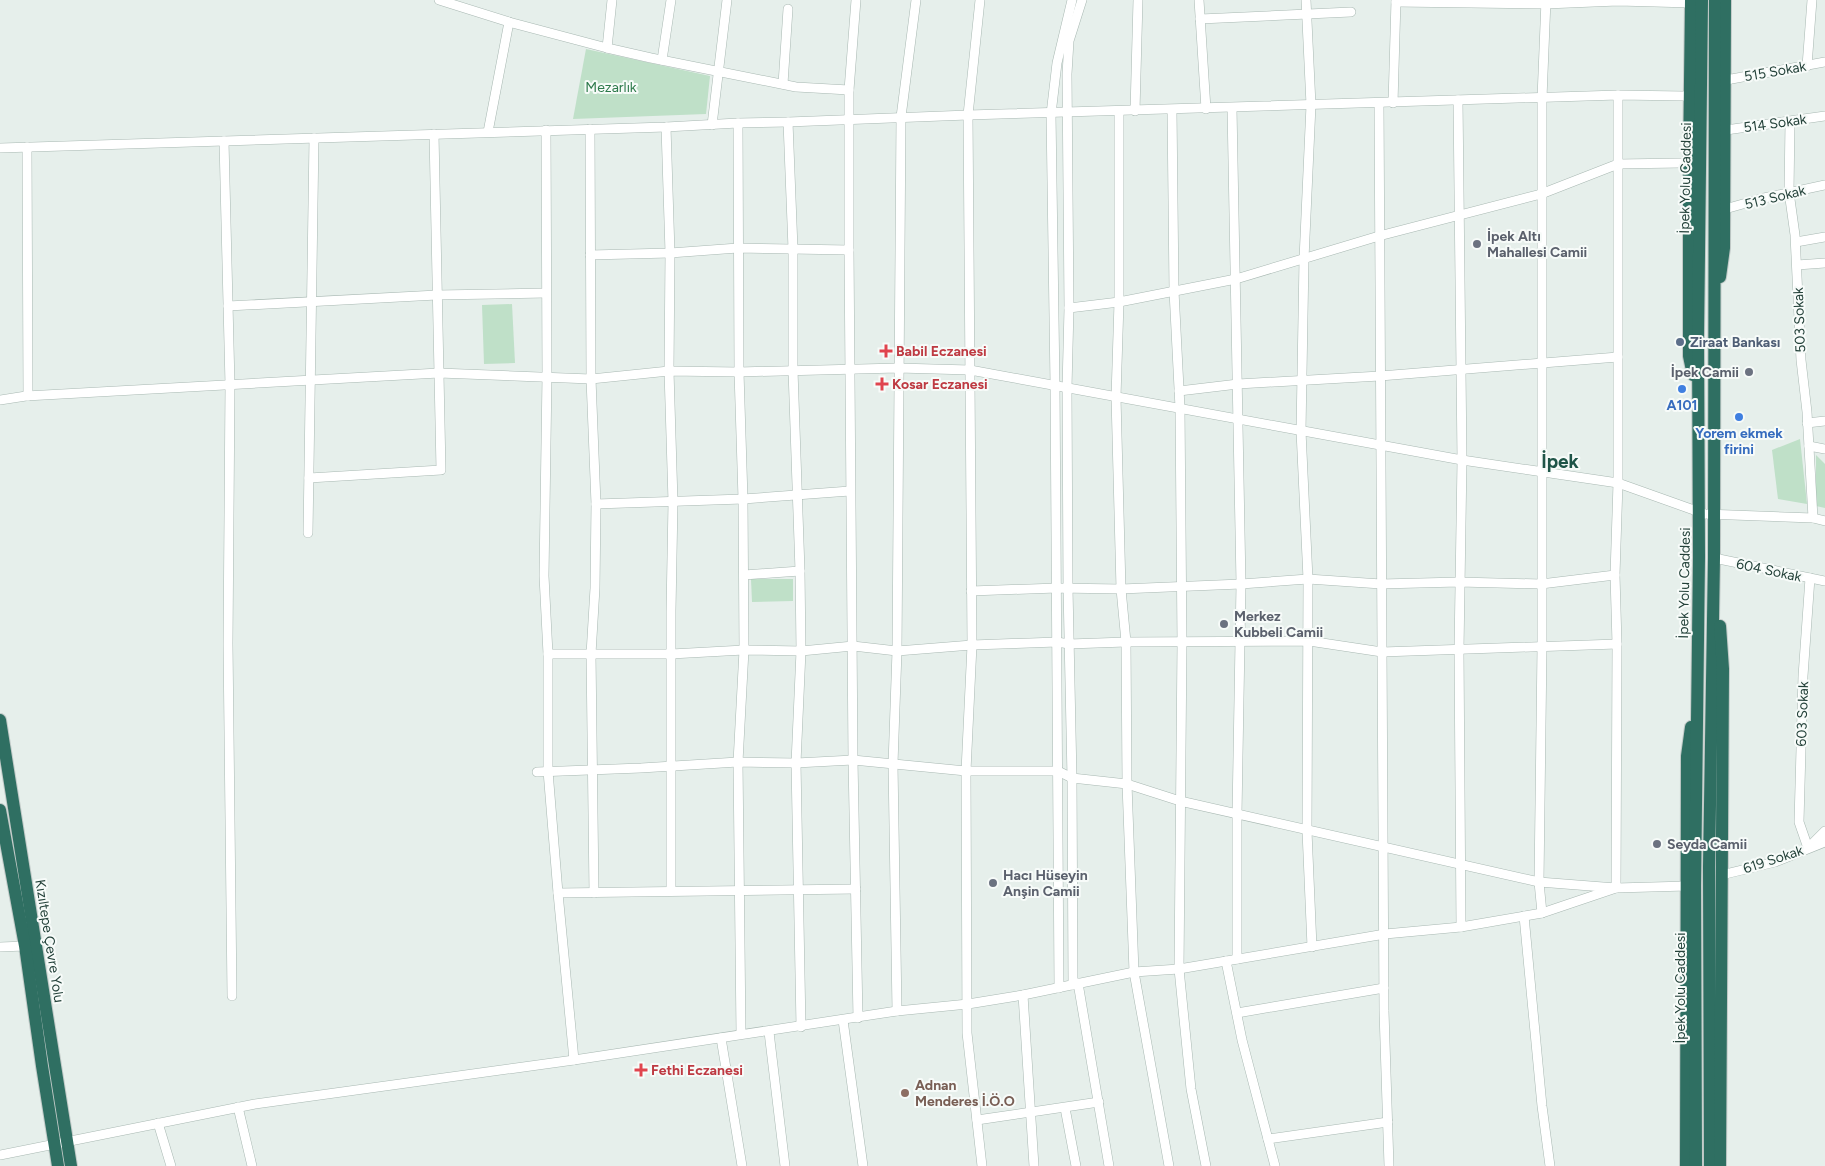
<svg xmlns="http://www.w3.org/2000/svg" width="1825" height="1166" font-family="Figtree,sans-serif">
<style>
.green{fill:#bfe0c8}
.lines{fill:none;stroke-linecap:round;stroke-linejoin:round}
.minor-casing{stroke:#a8b8b2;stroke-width:10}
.highway-casing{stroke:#c2cac8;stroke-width:14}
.minor{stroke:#fff;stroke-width:9}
.highway{stroke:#2f6f62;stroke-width:12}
.worship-dot{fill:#6b7280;stroke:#f7fbf9;stroke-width:2}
.service-dot{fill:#5c6f8a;stroke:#f7fbf9;stroke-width:2}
.health-dot{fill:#e0444e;stroke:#f7fbf9;stroke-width:2}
.shop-dot{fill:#3f7fe0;stroke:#f7fbf9;stroke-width:2}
.education-dot{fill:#8d6e63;stroke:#f7fbf9;stroke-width:2}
.labels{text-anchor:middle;stroke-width:4;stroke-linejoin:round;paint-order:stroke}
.street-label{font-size:14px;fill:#24423a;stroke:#f7fbf9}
.park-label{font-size:14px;fill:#2d7a4b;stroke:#f7fbf9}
.worship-label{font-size:14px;font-weight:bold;fill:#5b616d;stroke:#f7fbf9;text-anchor:start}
.service-label{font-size:14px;font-weight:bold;fill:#4e5e75;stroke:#f7fbf9;text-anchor:start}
.health-label{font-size:14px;font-weight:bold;fill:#be3a42;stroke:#f7fbf9;text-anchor:start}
.shop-label{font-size:14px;font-weight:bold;fill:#366cbe;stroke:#f7fbf9}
.education-label{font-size:14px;font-weight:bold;fill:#785e54;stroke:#f7fbf9;text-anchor:start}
.district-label{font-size:19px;font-weight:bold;fill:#1f5548;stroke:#f7fbf9}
</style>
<rect width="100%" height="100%" fill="#e6efeb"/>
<!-- green -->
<g class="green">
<path d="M 586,49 L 710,76 L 706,114 L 573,119 Z"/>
<path d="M 512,304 L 515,363 L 484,364 L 482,305 Z"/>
<path d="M 1800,439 L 1807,504 L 1778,499 L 1772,450 Z"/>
<path d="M 1816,455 L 1825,464 L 1825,508 L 1816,506 Z"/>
<path d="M 751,579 L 793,579 L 793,601 L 752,602 Z"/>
</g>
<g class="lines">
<defs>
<g id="minor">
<path d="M 439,0 L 509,22 L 607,48 L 651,58 L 796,87 L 849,90"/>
<path d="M 856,0 L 849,90 L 849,250 L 853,760 L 858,1018"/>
<path d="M 980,0 L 968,115 L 972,645 L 966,771 L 967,1033 L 982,1166"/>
<path d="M 1199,0 L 1206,109"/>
<path d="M 1306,0 L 1311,105 L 1304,259 L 1301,431 L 1308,579 L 1307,831 L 1312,947"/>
<path d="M 1396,2 L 1546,4 L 1618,1 L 1691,3"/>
<path d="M 1200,19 L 1351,12"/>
<path d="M 607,48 L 612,0"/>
<path d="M 662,60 L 671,0"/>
<path d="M 1807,66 L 1812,0"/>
<path d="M 1726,80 L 1825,62"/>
<path d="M 783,84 L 788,9"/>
<path d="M 1458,100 L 1462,460 L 1459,650 L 1461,927"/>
<path d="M 1379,103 L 1384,1011 L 1389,1166"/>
<path d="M 1393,103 L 1396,0"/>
<path d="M 1232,108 L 1241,584 L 1237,814 L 1237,959"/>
<path d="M 1172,110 L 1174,291 L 1180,408 L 1182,643 L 1179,969 L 1191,1089 L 1206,1166"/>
<path d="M 1119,111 L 1119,302 L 1116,397 L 1121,589 L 1126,642 L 1127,784 L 1134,972 L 1169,1166"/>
<path d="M 1135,111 L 1138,0"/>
<path d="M 788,122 L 793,249 L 793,370 L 800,571 L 801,651 L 796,763 L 801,1027"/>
<path d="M 1790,122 L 1789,192 L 1795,235 L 1801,360 L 1807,412 L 1813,518"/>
<path d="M 738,123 L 739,372 L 743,499 L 744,650 L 738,762 L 741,1034"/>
<path d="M 712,125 L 727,0"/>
<path d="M 666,127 L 670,253 L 669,371 L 673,502 L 671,611 L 671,891"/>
<path d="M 590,129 L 591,379 L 596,504 L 595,588 L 591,654 L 594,893"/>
<path d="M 546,130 L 547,376 L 544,576 L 548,654 L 548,771 L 558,893 L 574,1060"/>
<path d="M 1726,130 L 1825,116"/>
<path d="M 488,132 L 509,22"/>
<path d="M 224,141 L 230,385 L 228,644 L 232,996"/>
<path d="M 27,147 L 28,396"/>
<path d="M 0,148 L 666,127 L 738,123 L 788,122 L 968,115 L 1618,95 L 1684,96"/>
<path d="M 1725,209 L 1764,198 L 1825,185"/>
<path d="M 1796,242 L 1825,237"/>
<path d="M 590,255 L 670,253 L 738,248 L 849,250"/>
<path d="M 1797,265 L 1825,263"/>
<path d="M 228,306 L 437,295 L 546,293"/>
<path d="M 1069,308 L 1119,302 L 1236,279 L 1379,236 L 1541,194 L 1618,164 L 1681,163"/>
<path d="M 1179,391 L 1238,384 L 1380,376 L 1618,357"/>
<path d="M 0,400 L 26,396 L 439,373 L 591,379 L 669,371 L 739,372 L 898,368 L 970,370 L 1462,460 L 1618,483 L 1705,514 L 1813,518 L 1825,521"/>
<path d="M 1807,423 L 1825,421"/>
<path d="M 1809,446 L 1825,449"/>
<path d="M 309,478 L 441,470 L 434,134"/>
<path d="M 596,504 L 743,499 L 850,491"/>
<path d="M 308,533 L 314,138"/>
<path d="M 1714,558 L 1825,581"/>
<path d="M 744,575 L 800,571"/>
<path d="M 971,591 L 1057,588 L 1121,589 L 1241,584 L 1308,579 L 1381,584 L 1459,582 L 1541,584 L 1615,575"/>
<path d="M 548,654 L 671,654 L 744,650 L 801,651 L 853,646 L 897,651 L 972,645 L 1057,642 L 1069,644 L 1126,642 L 1309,641 L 1382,652 L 1617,644"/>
<path d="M 537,772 L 641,768 L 738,762 L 796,763 L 853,760 L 966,771 L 1058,771 L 1072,778 L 1127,784 L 1180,801 L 1539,882 L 1616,888 L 1617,644 L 1615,575 L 1618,483 L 1618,95"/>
<path d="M 1812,844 L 1825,831"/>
<path d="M 1808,848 L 1799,822 L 1803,676 L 1810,578"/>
<path d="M 1721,875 L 1775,862 L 1825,842"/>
<path d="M 558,893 L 856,889"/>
<path d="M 1542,913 L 1539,882 L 1542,647 L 1542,98 L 1546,0"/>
<path d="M 1524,916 L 1542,1106 L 1550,1166"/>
<path d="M 0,947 L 25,946"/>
<path d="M 1226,961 L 1242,1040 L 1275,1166"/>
<path d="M 1078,983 L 1109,1166"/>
<path d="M 1073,985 L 1072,778 L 1068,588 L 1067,388 L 1069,308 L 1067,74 L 1069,41 L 1082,0"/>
<path d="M 1059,988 L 1055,385 L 1051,114 L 1057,63 L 1072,0"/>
<path d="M 1023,995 L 1034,1166"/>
<path d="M 897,1011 L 893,764 L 897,651 L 901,117 L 916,0"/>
<path d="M 1237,1013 L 1384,988"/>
<path d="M 843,1020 L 863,1166"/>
<path d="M 769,1032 L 785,1166"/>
<path d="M 721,1038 L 742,1166"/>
<path d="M 238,1107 L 252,1166"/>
<path d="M 1065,1108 L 1076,1166"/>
<path d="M 977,1120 L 1099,1102"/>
<path d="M 158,1123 L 171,1166"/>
<path d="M 1268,1139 L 1388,1122"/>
<path d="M 0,1155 L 255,1104 L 574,1060 L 897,1011 L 968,1004 L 1023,995 L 1134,972 L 1179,969 L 1385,934 L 1461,927 L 1542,913 L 1616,888 L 1687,886"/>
</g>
<g id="highway">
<path d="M 1691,0 L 1689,162 L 1689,356 L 1693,375"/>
<path d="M 1720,277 L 1724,248 L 1725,0"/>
<path d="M 0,720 L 71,1166"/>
<path d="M 0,810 L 25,946 L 42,1066 L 58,1166"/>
<path d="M 1686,1166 L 1687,756 L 1691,727"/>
<path d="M 1696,1166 L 1695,886 L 1699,557 L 1698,339 L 1702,0"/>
<path d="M 1710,1166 L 1709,867 L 1714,558 L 1715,0"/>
<path d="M 1720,1166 L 1723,669 L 1720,626"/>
</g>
</defs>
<!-- minor casing -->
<use href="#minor" class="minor-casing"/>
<!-- highway casing -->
<use href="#highway" class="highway-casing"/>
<!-- minor -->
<use href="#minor" class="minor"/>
<!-- highway -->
<use href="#highway" class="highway"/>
</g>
<!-- markers -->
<g class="worship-dot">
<circle cx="1477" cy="244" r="5"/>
<circle cx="1749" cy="372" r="5"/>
<circle cx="1224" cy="624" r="5"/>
<circle cx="1657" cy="844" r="5"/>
<circle cx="993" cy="883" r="5"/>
</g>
<circle class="service-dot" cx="1680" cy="342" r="5"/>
<g class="health-dot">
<path d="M883.5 343.5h5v5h5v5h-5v5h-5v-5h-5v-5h5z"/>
<path d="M879.5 376.5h5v5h5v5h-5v5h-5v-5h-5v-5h5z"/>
<path d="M638.5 1062.5h5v5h5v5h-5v5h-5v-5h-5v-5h5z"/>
</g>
<g class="shop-dot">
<circle cx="1682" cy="389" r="5"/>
<circle cx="1739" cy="417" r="5"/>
</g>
<circle class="education-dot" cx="905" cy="1093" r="5"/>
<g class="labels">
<!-- street labels -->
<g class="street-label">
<text transform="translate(1775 71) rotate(-10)" y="5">515 Sokak</text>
<text transform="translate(1775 123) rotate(-8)" y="5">514 Sokak</text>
<text transform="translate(1685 178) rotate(-89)" y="5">İpek Yolu Caddesi</text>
<text transform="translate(1775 197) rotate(-14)" y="5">513 Sokak</text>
<text transform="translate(1799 320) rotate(-92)" y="5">503 Sokak</text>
<text transform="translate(1769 570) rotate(12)" y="5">604 Sokak</text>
<text transform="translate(1684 583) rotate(-89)" y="5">İpek Yolu Caddesi</text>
<text transform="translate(1802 714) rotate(-88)" y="5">603 Sokak</text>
<text transform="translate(1773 859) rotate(-18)" y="5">619 Sokak</text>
<text transform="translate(50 941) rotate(81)" y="5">Kızıltepe Çevre Yolu</text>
<text transform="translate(1680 988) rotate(-90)" y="5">İpek Yolu Caddesi</text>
</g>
<!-- park labels -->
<g class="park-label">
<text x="611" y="92">Mezarlık</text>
</g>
<!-- worship labels -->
<g class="worship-label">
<text x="1487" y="241">İpek Altı<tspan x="1487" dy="16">Mahallesi Camii</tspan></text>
<text x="1739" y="377" text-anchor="end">İpek Camii</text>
<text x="1234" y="621">Merkez<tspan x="1234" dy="16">Kubbeli Camii</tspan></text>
<text x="1667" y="849">Seyda Camii</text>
<text x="1003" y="880">Hacı Hüseyin<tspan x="1003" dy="16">Anşin Camii</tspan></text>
</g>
<!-- service labels -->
<g class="service-label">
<text x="1690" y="347">Ziraat Bankası</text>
</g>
<!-- health labels -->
<g class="health-label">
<text x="896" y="356">Babil Eczanesi</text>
<text x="892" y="389">Kosar Eczanesi</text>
<text x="651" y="1075">Fethi Eczanesi</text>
</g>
<!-- shop labels -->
<g class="shop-label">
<text x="1682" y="410">A101</text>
<text x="1739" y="438">Yorem ekmek<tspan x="1739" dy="16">firini</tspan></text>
</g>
<!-- education labels -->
<g class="education-label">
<text x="915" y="1090">Adnan<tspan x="915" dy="16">Menderes İ.Ö.O</tspan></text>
</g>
<!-- district labels -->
<g class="district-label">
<text x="1560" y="468">İpek</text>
</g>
</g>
</svg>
